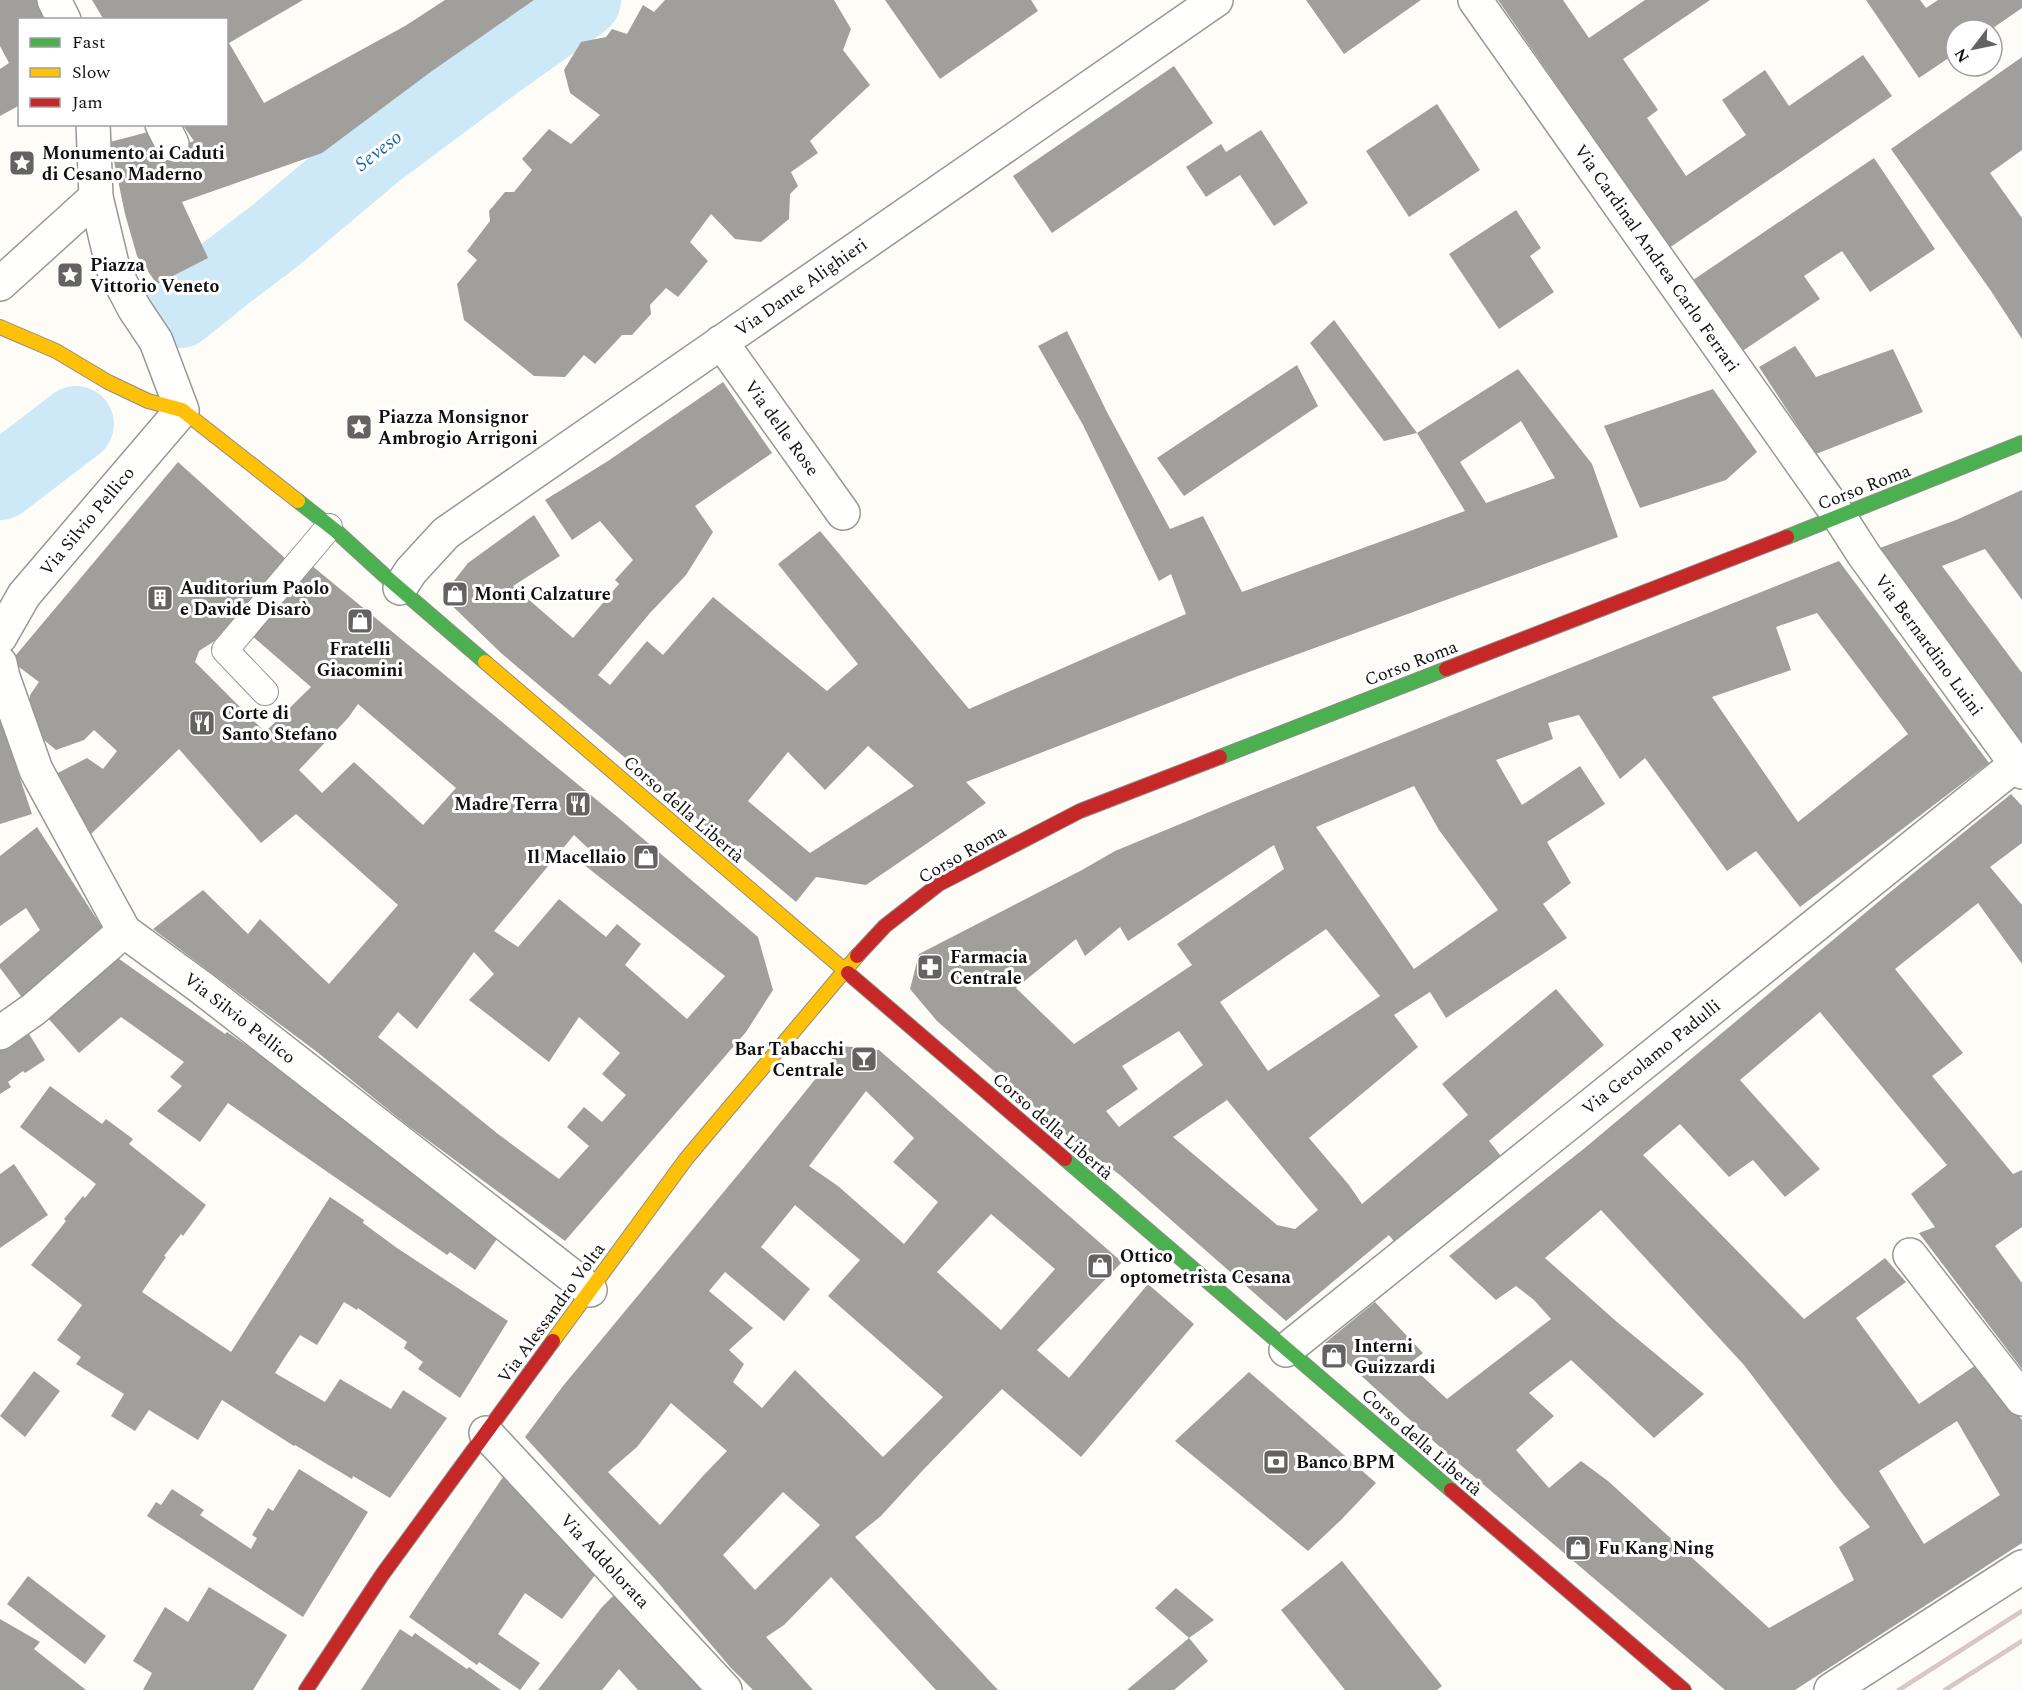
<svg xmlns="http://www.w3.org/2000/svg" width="2022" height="1690" font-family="Spectral,serif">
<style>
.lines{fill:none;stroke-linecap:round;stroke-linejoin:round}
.river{stroke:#cde8f7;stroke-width:76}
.building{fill:#a19f9c;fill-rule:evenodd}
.lane-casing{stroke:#979795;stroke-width:28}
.street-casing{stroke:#979795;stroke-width:36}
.fast-casing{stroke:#8e8d8b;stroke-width:16}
.slow-casing{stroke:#8e8d8b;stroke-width:16}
.jam-casing{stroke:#8e8d8b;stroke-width:16}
.lane{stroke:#fffffe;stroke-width:26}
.street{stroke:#fffffe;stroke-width:33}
.fast{stroke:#4caf50;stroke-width:14}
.slow{stroke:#ffc107;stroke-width:14}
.jam{stroke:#c62828;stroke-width:14}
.rail{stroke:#d9c6c7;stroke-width:4.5}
.labels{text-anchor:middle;stroke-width:6;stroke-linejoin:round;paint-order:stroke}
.poi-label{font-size:18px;font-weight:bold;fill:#111;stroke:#fff;text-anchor:start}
.street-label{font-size:18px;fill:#111;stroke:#fff}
.water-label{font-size:20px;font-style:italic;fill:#1768a6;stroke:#fff}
</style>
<rect width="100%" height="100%" fill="#fdfcf7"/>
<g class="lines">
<!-- river -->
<g class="river">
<path d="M 180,310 L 226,273 L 276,235 L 376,151 L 494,63 L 583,0"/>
<path d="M 0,482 L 76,424"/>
</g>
</g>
<!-- building -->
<g class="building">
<path d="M 0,0 L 36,0 L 48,20 L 20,20 L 20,105 L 0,116 L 0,69 L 9,63 L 0,46 Z"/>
<path d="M 92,0 L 303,0 L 229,43 L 264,103 L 405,26 L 445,0 L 534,0 L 432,71 L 322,153 L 182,202 L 208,258 L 157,284 L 137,256 L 125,214 L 110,142 L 152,131 L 161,153 L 194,141 L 182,124 L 226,124 L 226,20 L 104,20 Z"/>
<path d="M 665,0 L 834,0 L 851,29 L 843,50 L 870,85 L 810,141 L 818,153 L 791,172 L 798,186 L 790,194 L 789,219 L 761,242 L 735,239 L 711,214 L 690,242 L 708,261 L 678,297 L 666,288 L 650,305 L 651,314 L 632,335 L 622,335 L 595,364 L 584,355 L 565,377 L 534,376 L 464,320 L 457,284 L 477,260 L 467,251 L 490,221 L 489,211 L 505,192 L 514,192 L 532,170 L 522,159 L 549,129 L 571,144 L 600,115 L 570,93 L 564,70 L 581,42 L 606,37 L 612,29 L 627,34 L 643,5 L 654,12 Z"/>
<path d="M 885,0 L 1031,0 L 1038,11 L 940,79 Z"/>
<path d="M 1306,0 L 1421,0 L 1344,54 Z"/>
<path d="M 1498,0 L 1563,0 L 1589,38 L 1645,0 L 1710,0 L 1623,59 L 1658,110 L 1647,118 L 1686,176 L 1746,135 L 1722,100 L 1765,70 L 1789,106 L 1863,55 L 1892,96 L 1669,248 Z"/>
<path d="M 1866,0 L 1920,0 L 1926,8 L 1938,0 L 2022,0 L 2022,8 L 1990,30 L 1956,30 L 1956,53 L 1919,78 Z"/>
<path d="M 2022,57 L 2022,150 L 1990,173 L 2022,218 L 2022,339 L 1991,291 L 1891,149 Z"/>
<path d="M 1174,66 L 1213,123 L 1052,233 L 1013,176 Z"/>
<path d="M 1437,104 L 1480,170 L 1409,217 L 1366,151 Z"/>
<path d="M 1261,130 L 1308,203 L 1274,226 L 1240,175 L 1206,197 L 1186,167 L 1221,144 L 1226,152 Z"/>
<path d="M 1874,158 L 1935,249 L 1870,292 L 1842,251 L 1804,276 L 1820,299 L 1741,352 L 1693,280 Z"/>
<path d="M 1516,210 L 1541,248 L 1530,256 L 1554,292 L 1499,329 L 1449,254 Z"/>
<path d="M 1334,320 L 1417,433 L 1384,441 L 1310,343 Z"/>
<path d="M 1067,331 L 1108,414 L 1170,529 L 1203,516 L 1242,592 L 1465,511 L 1417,433 L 1518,369 L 1592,464 L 1618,537 L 1238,676 L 966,782 L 986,803 L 866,885 L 816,877 L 796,902 L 501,653 L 442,596 L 468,563 L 534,515 L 560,556 L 513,586 L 573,638 L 619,584 L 615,580 L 633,560 L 600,521 L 572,540 L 545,500 L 608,461 L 723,382 L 772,453 L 695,506 L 713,532 L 686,575 L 650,613 L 598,675 L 610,685 L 647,641 L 663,655 L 713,597 L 827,691 L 858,664 L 778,564 L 820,531 L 969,709 L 1186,614 L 1171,574 L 1159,581 L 1083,425 L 1038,346 ZM 1521,421 L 1555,478 L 1486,503 L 1460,462 ZM 868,746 L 914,786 L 810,853 L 748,801 L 788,752 L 825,790 Z"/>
<path d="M 1795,346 L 1816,377 L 1893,349 L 1923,412 L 1816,454 L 1759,367 Z"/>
<path d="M 1297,365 L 1318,406 L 1184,496 L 1157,458 Z"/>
<path d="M 1713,389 L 1757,452 L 1726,480 L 1640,508 L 1604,426 Z"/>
<path d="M 178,462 L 287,560 L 224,635 L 199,651 L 195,662 L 265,732 L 311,687 L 250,634 L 311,565 L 620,819 L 758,937 L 773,990 L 746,1032 L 565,1241 L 406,1124 L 317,1052 L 153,929 L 203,890 L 248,934 L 260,919 L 329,984 L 398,905 L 296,814 L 261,843 L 179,749 L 88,837 L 54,775 L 87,758 L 103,769 L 117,751 L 94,730 L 84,740 L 56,750 L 27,726 L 30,695 L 39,682 L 11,661 ZM 358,704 L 456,788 L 423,825 L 354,762 L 322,793 L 299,770 L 348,718 ZM 574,835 L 591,851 L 583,864 L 725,976 L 687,1019 L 625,965 L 641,944 L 617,924 L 606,937 L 559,899 L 518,947 L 494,931 ZM 474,952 L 494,974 L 469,1000 L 549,1062 L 579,1017 L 620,1053 L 602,1074 L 626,1095 L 602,1122 L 584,1107 L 567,1127 L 589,1146 L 559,1179 L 498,1134 L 378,1037 L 398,1012 L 417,1029 Z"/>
<path d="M 2022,490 L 2022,600 L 1985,549 L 1942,566 L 2022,673 L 2022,751 L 1877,549 L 1956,520 Z"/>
<path d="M 1839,561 L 1989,763 L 1800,907 L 1756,851 L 1727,871 L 1645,758 L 1620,779 L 1579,715 L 1548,723 L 1553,739 L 1496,760 L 1522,805 L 1580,766 L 1605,804 L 1547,842 L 1571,883 L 1543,904 L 1567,938 L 1446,1018 L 1430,992 L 1394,1015 L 1418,1047 L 1309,1138 L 1349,1185 L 1362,1204 L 1468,1115 L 1442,1084 L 1556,989 L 1604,1045 L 1489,1141 L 1501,1156 L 1396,1244 L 1389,1235 L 1286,1321 L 1120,1175 L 1069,1137 L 937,1021 L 910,989 L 919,954 L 1082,870 L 1115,851 L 1243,798 ZM 1817,613 L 1908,734 L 1798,822 L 1712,697 L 1791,670 L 1776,627 ZM 1414,786 L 1439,830 L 1498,910 L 1414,969 L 1316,827 ZM 1274,845 L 1284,869 L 1177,944 L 1192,965 L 1074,1044 L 1016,988 L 1076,939 L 1085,956 L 1120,927 L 1128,941 ZM 1326,929 L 1380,996 L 1268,1071 L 1220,1002 ZM 1179,1031 L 1203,1065 L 1119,1127 L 1106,1111 L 1138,1089 L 1122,1066 ZM 1227,1100 L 1318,1210 L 1295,1229 L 1277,1225 L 1173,1137 Z"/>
<path d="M 0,719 L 32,814 L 0,824 Z"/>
<path d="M 2011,794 L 2022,806 L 2022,843 L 1990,867 L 2022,905 L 2022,964 L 1978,903 L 1895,969 L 1963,1053 L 1932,1076 L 2013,1174 L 2022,1170 L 2022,1227 L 1995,1246 L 2022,1283 L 2022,1369 L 1919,1233 L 1935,1227 L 1911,1194 L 1947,1165 L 1820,1012 L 1740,1080 L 1820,1169 L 1785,1197 L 1753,1160 L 1729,1177 L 1680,1124 L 1643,1155 L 1804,1319 L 1885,1258 L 1906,1282 L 1856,1318 L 1919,1404 L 1976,1365 L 2002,1392 L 2022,1420 L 2022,1543 L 1795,1690 L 1725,1690 L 1450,1456 L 1325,1343 L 1375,1302 L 1423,1353 L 1409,1364 L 1447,1399 L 1551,1319 L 1534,1300 L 1516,1286 L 1496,1300 L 1449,1256 L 1586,1147 L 1889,893 ZM 1601,1210 L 1744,1365 L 1840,1491 L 1870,1527 L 1839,1547 L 1854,1580 L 1769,1628 L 1608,1481 L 1581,1461 L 1549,1488 L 1516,1450 L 1554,1416 L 1529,1393 L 1571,1360 L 1654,1438 L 1704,1394 L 1617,1322 L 1545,1258 ZM 1957,1421 L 2000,1495 L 1924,1544 L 1879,1471 Z"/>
<path d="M 37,827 L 107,935 L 23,999 L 0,968 L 0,964 L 40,930 L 26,908 L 0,926 L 0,856 Z"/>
<path d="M 115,956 L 225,1034 L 227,1032 L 287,1073 L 501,1233 L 475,1270 L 450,1252 L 447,1255 L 228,1103 L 200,1142 L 157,1111 L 182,1086 L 170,1077 L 184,1062 L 121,1017 L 79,1053 L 47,1017 Z"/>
<path d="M 26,1029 L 45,1060 L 25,1073 L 23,1071 L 8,1082 L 11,1087 L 0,1094 L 0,1047 Z"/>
<path d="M 842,1046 L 879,1050 L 1122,1262 L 1037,1350 L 1069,1378 L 1148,1284 L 1194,1324 L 1081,1457 L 1002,1389 L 923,1470 L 881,1516 L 855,1537 L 998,1690 L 936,1690 L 831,1577 L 784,1625 L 766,1637 L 813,1690 L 753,1690 L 731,1668 L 656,1580 L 525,1437 L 563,1386 L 746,1165 ZM 866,1091 L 914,1138 L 893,1162 L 938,1202 L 904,1244 L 838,1186 L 809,1166 ZM 795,1205 L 860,1260 L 828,1296 L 943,1397 L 883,1457 L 795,1370 L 762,1408 L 733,1382 L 744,1364 L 729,1350 L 753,1328 L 709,1291 L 725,1272 L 784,1321 L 810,1289 L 761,1247 ZM 991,1214 L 1055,1269 L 1001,1330 L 937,1272 ZM 671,1403 L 727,1451 L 702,1477 L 660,1525 L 608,1472 L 637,1447 ZM 783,1492 L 820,1525 L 755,1590 L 723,1555 Z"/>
<path d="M 50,1086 L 102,1124 L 106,1119 L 133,1139 L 129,1144 L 206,1205 L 183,1236 L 181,1234 L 164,1256 L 166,1257 L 142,1292 L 231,1352 L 330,1197 L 364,1220 L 363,1223 L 397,1248 L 508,1321 L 460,1398 L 418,1369 L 423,1362 L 404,1348 L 407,1342 L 358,1308 L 357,1310 L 344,1302 L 317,1345 L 300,1335 L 285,1357 L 275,1373 L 325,1402 L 340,1379 L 391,1409 L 403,1390 L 447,1418 L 390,1498 L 353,1476 L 352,1479 L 295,1445 L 294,1446 L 222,1400 L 198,1440 L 149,1410 L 135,1431 L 111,1416 L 124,1394 L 76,1364 L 81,1357 L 57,1340 L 82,1305 L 31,1265 L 66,1221 L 64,1219 L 83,1196 L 85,1198 L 96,1184 L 20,1127 Z"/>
<path d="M 14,1164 L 48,1215 L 0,1248 L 0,1174 Z"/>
<path d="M 34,1371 L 60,1391 L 25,1437 L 0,1416 Z"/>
<path d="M 1249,1372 L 1376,1483 L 1342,1519 L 1308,1551 L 1175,1441 Z"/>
<path d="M 299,1469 L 368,1512 L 303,1617 L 147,1516 L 156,1502 L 161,1505 L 172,1489 L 204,1510 L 200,1515 L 251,1549 L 257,1538 L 252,1535 L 268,1508 L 273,1511 Z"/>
<path d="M 507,1471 L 598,1571 L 562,1619 L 525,1593 L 498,1634 L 540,1663 L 520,1690 L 479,1662 L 477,1665 L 409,1617 Z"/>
<path d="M 1342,1561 L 1442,1686 L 1437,1690 L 1345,1690 L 1281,1610 Z"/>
<path d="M 28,1576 L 106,1636 L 85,1664 L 7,1604 Z"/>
<path d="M 209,1587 L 287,1635 L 253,1690 L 143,1690 L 152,1673 L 133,1661 L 165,1607 L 188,1622 Z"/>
<path d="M 1176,1588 L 1214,1620 L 1189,1638 L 1155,1608 Z"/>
<path d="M 617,1592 L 708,1690 L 638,1690 L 619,1669 L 602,1690 L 538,1690 L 602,1607 Z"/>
<path d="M 0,1619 L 40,1642 L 34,1649 L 86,1690 L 0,1690 Z"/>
<path d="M 400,1629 L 412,1637 L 415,1633 L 467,1669 L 469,1667 L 501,1690 L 361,1690 Z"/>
<path d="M 1189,1638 L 1208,1661 L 1174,1690 L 1127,1690 Z"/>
</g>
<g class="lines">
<defs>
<path id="lane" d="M 265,692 L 225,650 L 329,527"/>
<g id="street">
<path d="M 54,0 L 64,20"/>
<path d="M 1475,0 L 1839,516 L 1864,555 L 2022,772"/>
<path d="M 162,124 L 172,144"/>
<path d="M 0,284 L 96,197"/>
<path d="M 721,342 L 843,513"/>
<path d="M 400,588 L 411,571 L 446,533 L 1216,0"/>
<path d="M 0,637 L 24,595 L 182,410 L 156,341 L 134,308 L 113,268 L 96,197 L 93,124"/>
<path d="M 0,663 L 3,677 L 36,770 L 124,931 L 202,988 L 590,1290"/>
<path d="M 0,1033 L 34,1009 L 124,931"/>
<path d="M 1910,1255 L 2022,1399"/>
<path d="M 1286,1350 L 2015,765"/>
<path d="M 486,1433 L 725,1690"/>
<path d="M 1831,1690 L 2022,1567"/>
</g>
<g id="fast">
<path d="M 298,501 L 336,531 L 384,575 L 485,662"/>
<path d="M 1787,537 L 2022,443"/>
<path d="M 1220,757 L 1446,669"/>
<path d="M 1065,1159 L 1451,1490"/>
</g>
<g id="slow">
<path d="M 0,327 L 56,351 L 108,382 L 148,401 L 182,410 L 298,501"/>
<path d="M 485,662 L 848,973"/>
<path d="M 553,1341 L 686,1159 L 857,956"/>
</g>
<g id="jam">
<path d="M 1446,669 L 1787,537"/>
<path d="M 857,956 L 885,926 L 939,884 L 1080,811 L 1220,757"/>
<path d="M 848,973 L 1065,1159"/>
<path d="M 1451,1490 L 1684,1690"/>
<path d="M 306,1690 L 382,1575 L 553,1341"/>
</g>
</defs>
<!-- lane casing -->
<use href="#lane" class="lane-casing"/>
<!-- street casing -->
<use href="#street" class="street-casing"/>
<!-- fast casing -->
<use href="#fast" class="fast-casing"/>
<!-- slow casing -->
<use href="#slow" class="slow-casing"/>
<!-- jam casing -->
<use href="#jam" class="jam-casing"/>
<!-- lane -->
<use href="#lane" class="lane"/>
<!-- street -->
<use href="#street" class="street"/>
<!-- fast -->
<use href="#fast" class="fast"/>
<!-- slow -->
<use href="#slow" class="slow"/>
<!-- jam -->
<use href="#jam" class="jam"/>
<!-- rail -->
<g class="rail">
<path d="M 1899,1690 L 2022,1611"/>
<path d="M 1945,1690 L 2022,1641"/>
</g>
</g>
<!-- icons -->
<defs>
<symbol id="sight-square" viewBox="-11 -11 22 22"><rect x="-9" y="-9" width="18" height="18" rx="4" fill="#646362" stroke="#fff"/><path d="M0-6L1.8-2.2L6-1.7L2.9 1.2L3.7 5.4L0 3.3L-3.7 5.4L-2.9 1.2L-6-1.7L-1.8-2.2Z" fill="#fff"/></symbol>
<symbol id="shop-square" viewBox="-11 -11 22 22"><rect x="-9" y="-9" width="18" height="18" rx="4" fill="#646362" stroke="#fff"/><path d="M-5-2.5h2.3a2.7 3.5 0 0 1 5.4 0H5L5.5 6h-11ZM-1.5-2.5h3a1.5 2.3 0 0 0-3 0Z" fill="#fff"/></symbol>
<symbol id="building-square" viewBox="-11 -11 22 22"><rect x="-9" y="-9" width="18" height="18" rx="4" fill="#646362" stroke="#fff"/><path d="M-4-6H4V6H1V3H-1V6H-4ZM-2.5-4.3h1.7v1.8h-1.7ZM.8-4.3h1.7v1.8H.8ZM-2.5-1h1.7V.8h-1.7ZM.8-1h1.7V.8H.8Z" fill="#fff"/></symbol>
<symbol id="restaurant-square" viewBox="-11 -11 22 22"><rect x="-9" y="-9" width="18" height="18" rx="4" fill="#646362" stroke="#fff"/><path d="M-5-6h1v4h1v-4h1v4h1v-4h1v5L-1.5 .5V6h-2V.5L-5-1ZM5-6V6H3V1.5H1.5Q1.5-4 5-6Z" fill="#fff"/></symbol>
<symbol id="pharmacy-square" viewBox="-11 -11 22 22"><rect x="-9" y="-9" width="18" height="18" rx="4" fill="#646362" stroke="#fff"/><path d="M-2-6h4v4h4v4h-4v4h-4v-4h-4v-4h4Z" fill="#fff"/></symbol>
<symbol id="bar-square" viewBox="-11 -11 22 22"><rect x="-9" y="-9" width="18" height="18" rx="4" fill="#646362" stroke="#fff"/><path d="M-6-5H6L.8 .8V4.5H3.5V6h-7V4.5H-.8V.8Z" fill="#fff"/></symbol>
<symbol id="bank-square" viewBox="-11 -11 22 22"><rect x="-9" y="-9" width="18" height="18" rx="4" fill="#646362" stroke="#fff"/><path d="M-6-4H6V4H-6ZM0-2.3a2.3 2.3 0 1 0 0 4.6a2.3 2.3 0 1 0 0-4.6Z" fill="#fff"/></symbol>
</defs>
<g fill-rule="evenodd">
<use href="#sight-square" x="7" y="148" width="30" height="30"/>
<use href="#sight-square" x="55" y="260" width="30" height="30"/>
<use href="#sight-square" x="344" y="412" width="30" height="30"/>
<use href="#shop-square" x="440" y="579" width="30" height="30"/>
<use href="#building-square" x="145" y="583" width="30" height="30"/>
<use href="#shop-square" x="345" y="606" width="30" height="30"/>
<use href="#restaurant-square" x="187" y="708" width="30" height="30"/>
<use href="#restaurant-square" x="563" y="789" width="30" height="30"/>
<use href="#shop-square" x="631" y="842" width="30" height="30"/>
<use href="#pharmacy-square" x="915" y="952" width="30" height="30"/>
<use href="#bar-square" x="849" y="1044" width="30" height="30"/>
<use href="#shop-square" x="1085" y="1251" width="30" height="30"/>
<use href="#shop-square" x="1319" y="1341" width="30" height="30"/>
<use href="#bank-square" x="1261" y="1447" width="30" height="30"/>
<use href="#shop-square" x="1563" y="1533" width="30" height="30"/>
</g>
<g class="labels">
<!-- poi labels -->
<g class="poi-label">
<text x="42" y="159">Monumento ai Caduti<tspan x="42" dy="21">di Cesano Maderno</tspan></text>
<text x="90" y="271">Piazza<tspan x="90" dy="21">Vittorio Veneto</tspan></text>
<text x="378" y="423">Piazza Monsignor<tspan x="378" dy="21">Ambrogio Arrigoni</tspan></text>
<text x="180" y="594">Auditorium Paolo<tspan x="180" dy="21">e Davide Disarò</tspan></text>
<text x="474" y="600">Monti Calzature</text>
<text x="360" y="655" text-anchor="middle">Fratelli<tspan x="360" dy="21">Giacomini</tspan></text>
<text x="222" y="719">Corte di<tspan x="222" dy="21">Santo Stefano</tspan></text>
<text x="558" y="810" text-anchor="end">Madre Terra</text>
<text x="626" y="863" text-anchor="end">Il Macellaio</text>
<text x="950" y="963">Farmacia<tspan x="950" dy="21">Centrale</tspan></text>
<text x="844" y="1055" text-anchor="end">Bar Tabacchi<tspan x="844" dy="21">Centrale</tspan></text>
<text x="1120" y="1262">Ottico<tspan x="1120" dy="21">optometrista Cesana</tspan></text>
<text x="1354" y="1352">Interni<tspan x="1354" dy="21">Guizzardi</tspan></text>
<text x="1296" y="1468">Banco BPM</text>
<text x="1598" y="1554">Fu Kang Ning</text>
</g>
<!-- street labels -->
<g class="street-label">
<text transform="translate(1657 258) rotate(55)" y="6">Via Cardinal Andrea Carlo Ferrari</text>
<text transform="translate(801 287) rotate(-35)" y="6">Via Dante Alighieri</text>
<text transform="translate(782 428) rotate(54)" y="6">Via delle Rose</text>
<text transform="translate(1864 487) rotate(-21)" y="6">Corso Roma</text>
<text transform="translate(87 521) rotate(-50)" y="6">Via Silvio Pellico</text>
<text transform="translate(1929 645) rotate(54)" y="6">Via Bernardino Luini</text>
<text transform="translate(1411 663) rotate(-21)" y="6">Corso Roma</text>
<text transform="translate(684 809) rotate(41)" y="6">Corso della Libertà</text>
<text transform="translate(962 854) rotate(-30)" y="6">Corso Roma</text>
<text transform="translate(240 1018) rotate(38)" y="6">Via Silvio Pellico</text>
<text transform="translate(1651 1057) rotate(-39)" y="6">Via Gerolamo Padulli</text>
<text transform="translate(1053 1126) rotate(41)" y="6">Corso della Libertà</text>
<text transform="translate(551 1313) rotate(-54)" y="6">Via Alessandro Volta</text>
<text transform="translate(1422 1442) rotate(41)" y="6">Corso della Libertà</text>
<text transform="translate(605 1561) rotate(47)" y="6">Via Addolorata</text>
</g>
<!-- water labels -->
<g class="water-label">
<text transform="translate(378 150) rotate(-38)" y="7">Seveso</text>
</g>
</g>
<!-- legend -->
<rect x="18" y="18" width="210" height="108" fill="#ffffff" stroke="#a0a0a0" stroke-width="1.5"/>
<rect x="30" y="38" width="30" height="9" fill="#4caf50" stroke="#a0a0a0" stroke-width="1.5"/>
<text x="72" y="48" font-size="18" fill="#111111">Fast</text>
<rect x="30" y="68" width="30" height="9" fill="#ffc107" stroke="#a0a0a0" stroke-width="1.5"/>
<text x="72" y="78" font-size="18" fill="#111111">Slow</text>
<rect x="30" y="98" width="30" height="9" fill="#c62828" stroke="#a0a0a0" stroke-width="1.5"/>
<text x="72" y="108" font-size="18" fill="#111111">Jam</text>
<!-- north arrow -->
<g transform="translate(1974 48) rotate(238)"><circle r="28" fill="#ffffff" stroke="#a0a0a0" stroke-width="1.5"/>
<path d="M0-4.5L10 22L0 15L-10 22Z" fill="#646362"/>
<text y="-9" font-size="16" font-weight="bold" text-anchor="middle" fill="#111111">N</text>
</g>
</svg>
